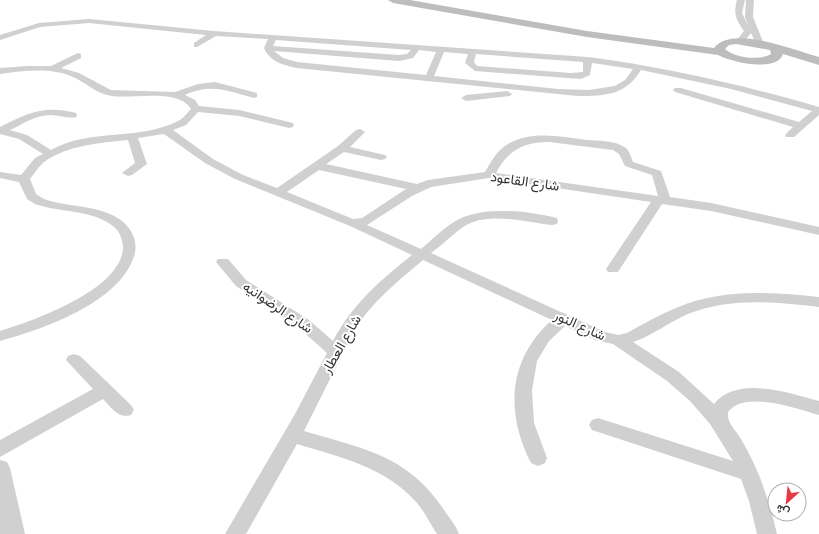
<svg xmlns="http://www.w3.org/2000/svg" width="819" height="534" font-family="'Roboto Condensed',Vazirmatn,sans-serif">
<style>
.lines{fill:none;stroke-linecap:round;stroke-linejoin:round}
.street{fill:#d0d0d0;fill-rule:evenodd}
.secondary{fill:#bdbdbd;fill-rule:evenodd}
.labels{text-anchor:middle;stroke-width:4;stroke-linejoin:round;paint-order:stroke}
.street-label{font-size:14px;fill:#333;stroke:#fff}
</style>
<rect width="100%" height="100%" fill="#fff"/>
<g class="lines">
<!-- street -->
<g class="street">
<path d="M 737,0 L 745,0 L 742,13 L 749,27 L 745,17 L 746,0 L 754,0 L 753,17 L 764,44 L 763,46 L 757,46 L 751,33 L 743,43 L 736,41 L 744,31 C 736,20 733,13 737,0 Z"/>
<path d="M 89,19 L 214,31 L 588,57 C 666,67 743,85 819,107 L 819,115 L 794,137 L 786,137 L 785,135 L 793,127 L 675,92 L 673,90 L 675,88 L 681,88 L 799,122 L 812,111 L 731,89 L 641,70 C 626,95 606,96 578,96 L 297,68 C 283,65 270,62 264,48 L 268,39 L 216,36 L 197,47 L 194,47 L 194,43 L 206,35 L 89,23 L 40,27 L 0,40 L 0,35 L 39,23 ZM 276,40 L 411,50 L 407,54 L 399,55 L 273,46 ZM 419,50 L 436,52 L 426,75 L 297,62 L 283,58 L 274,51 L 399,61 L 413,58 ZM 444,52 L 468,54 L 465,63 L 475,71 L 581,79 L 590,75 L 592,63 L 633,69 L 625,80 L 615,86 L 589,90 L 558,89 L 434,76 ZM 476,54 L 583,62 L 583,72 L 571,73 L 477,66 L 474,62 Z"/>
<path d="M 78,53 L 81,54 L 81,58 L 61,68 L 79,73 L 111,90 L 175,92 L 198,84 L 215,82 L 257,93 L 257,97 L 254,98 C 227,91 212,83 185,95 L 195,100 L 199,106 L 239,110 L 293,123 L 294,125 L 293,127 L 289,128 L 239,116 L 198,112 L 186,125 L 173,130 L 213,159 L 243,175 L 277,188 L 338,146 L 356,130 L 360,129 L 365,132 L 350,147 L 385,155 L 387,157 L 385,159 L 381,160 L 344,152 L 326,164 L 417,184 L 428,180 L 485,172 C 491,162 497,150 508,144 C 532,130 561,137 587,140 C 599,141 615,140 626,148 C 630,152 631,157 633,162 L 661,171 L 670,197 L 711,203 L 819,227 L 819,235 L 711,211 L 662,204 L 618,272 L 608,272 L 606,269 L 651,202 L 489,178 L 431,187 L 412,196 L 367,225 L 421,249 C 432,240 442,229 454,222 C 480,205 528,211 557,218 L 558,221 L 557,224 L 552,225 C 525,222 487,211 463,227 C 452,235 442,245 431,253 L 605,332 L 618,335 L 627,333 C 643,324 659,315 676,308 C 722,288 771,292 819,297 L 819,307 C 775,302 730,297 688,314 C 669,322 652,336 633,342 L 679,372 L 714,404 C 737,375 789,393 819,401 L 819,415 C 796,408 744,390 728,412 C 727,424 735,429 741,439 C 759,469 769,500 777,534 L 757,534 L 749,501 L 741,479 L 592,430 L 589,425 L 592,420 L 598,418 L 733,461 L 710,424 L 690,401 L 667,381 L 613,344 L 595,340 L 565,326 L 549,341 L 537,361 L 532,390 L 534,423 L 547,458 L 545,463 L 538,466 L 531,463 C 505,412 508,359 552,320 L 423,260 C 398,281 372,302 355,329 L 304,431 C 365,449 410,456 446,513 C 451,520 456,526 459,534 L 437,534 C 430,524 425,512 417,503 C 386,467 340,457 297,444 L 246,534 L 225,534 L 295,414 L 327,353 L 299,328 L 236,286 L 216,262 L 218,259 L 228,259 L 246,280 L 309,320 L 333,341 C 353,303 380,281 412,255 L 350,226 L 235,179 L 205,163 L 164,134 L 138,138 L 147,164 L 132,175 L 128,176 L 122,173 L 135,163 L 128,140 C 100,143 68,145 44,162 C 39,166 34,174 30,179 L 36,194 L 44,199 C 69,208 100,204 122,221 C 134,231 139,245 133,259 C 116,304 43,329 0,341 L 0,331 C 33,321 124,289 123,246 C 122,239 120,232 114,227 C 93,209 60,213 35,204 L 27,199 L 19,182 L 0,178 L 0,172 L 21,175 L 35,158 L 43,154 L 19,139 L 0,134 L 0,127 C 28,113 44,105 76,113 L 77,115 L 76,117 C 68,119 59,115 51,115 C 35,115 23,124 10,130 L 27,135 L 51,150 C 90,128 139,141 178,121 C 183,119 187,113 191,109 C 179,88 132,99 112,96 C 96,94 87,83 73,77 C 50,67 24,71 0,74 L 0,68 L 28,66 L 51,66 ZM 549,142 L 613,150 L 619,154 L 625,166 L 652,175 L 658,196 L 496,173 C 508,150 524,142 549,142 ZM 319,170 L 406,189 L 362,218 L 353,219 L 287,192 Z"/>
<path d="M 507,91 L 512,94 L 510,96 L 466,101 L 461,98 L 466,95 Z"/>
<path d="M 74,354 L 80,356 L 131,405 L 134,410 L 131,415 C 118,419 112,408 103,399 L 0,457 L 0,440 L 93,389 L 66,360 L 68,356 Z"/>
<path d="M 0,460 L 7,462 L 10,468 L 25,534 L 0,534 Z"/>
</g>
<!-- secondary -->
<path class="secondary" d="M 388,0 L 410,0 L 587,31 L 714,48 C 732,24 795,51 819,57 L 819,65 L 783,54 C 777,73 731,62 718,55 L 587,37 L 393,3 ZM 736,44 L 770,50 L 771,54 C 759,61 735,58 725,49 L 729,45 Z"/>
</g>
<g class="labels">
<!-- street labels -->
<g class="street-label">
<text transform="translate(525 181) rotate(8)" y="5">شارع القاعود</text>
<text transform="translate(278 307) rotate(34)" y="5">شارع الرضوانيه</text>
<text transform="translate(580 325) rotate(24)" y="5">شارع النور</text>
<text transform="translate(341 344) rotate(-60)" y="5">شارع العطار</text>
</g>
</g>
<!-- north arrow -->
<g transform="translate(787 502) rotate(207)"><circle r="19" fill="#ffffff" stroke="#adadad"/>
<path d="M0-3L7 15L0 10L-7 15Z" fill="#e63946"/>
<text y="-6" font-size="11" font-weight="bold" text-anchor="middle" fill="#333333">ش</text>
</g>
</svg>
